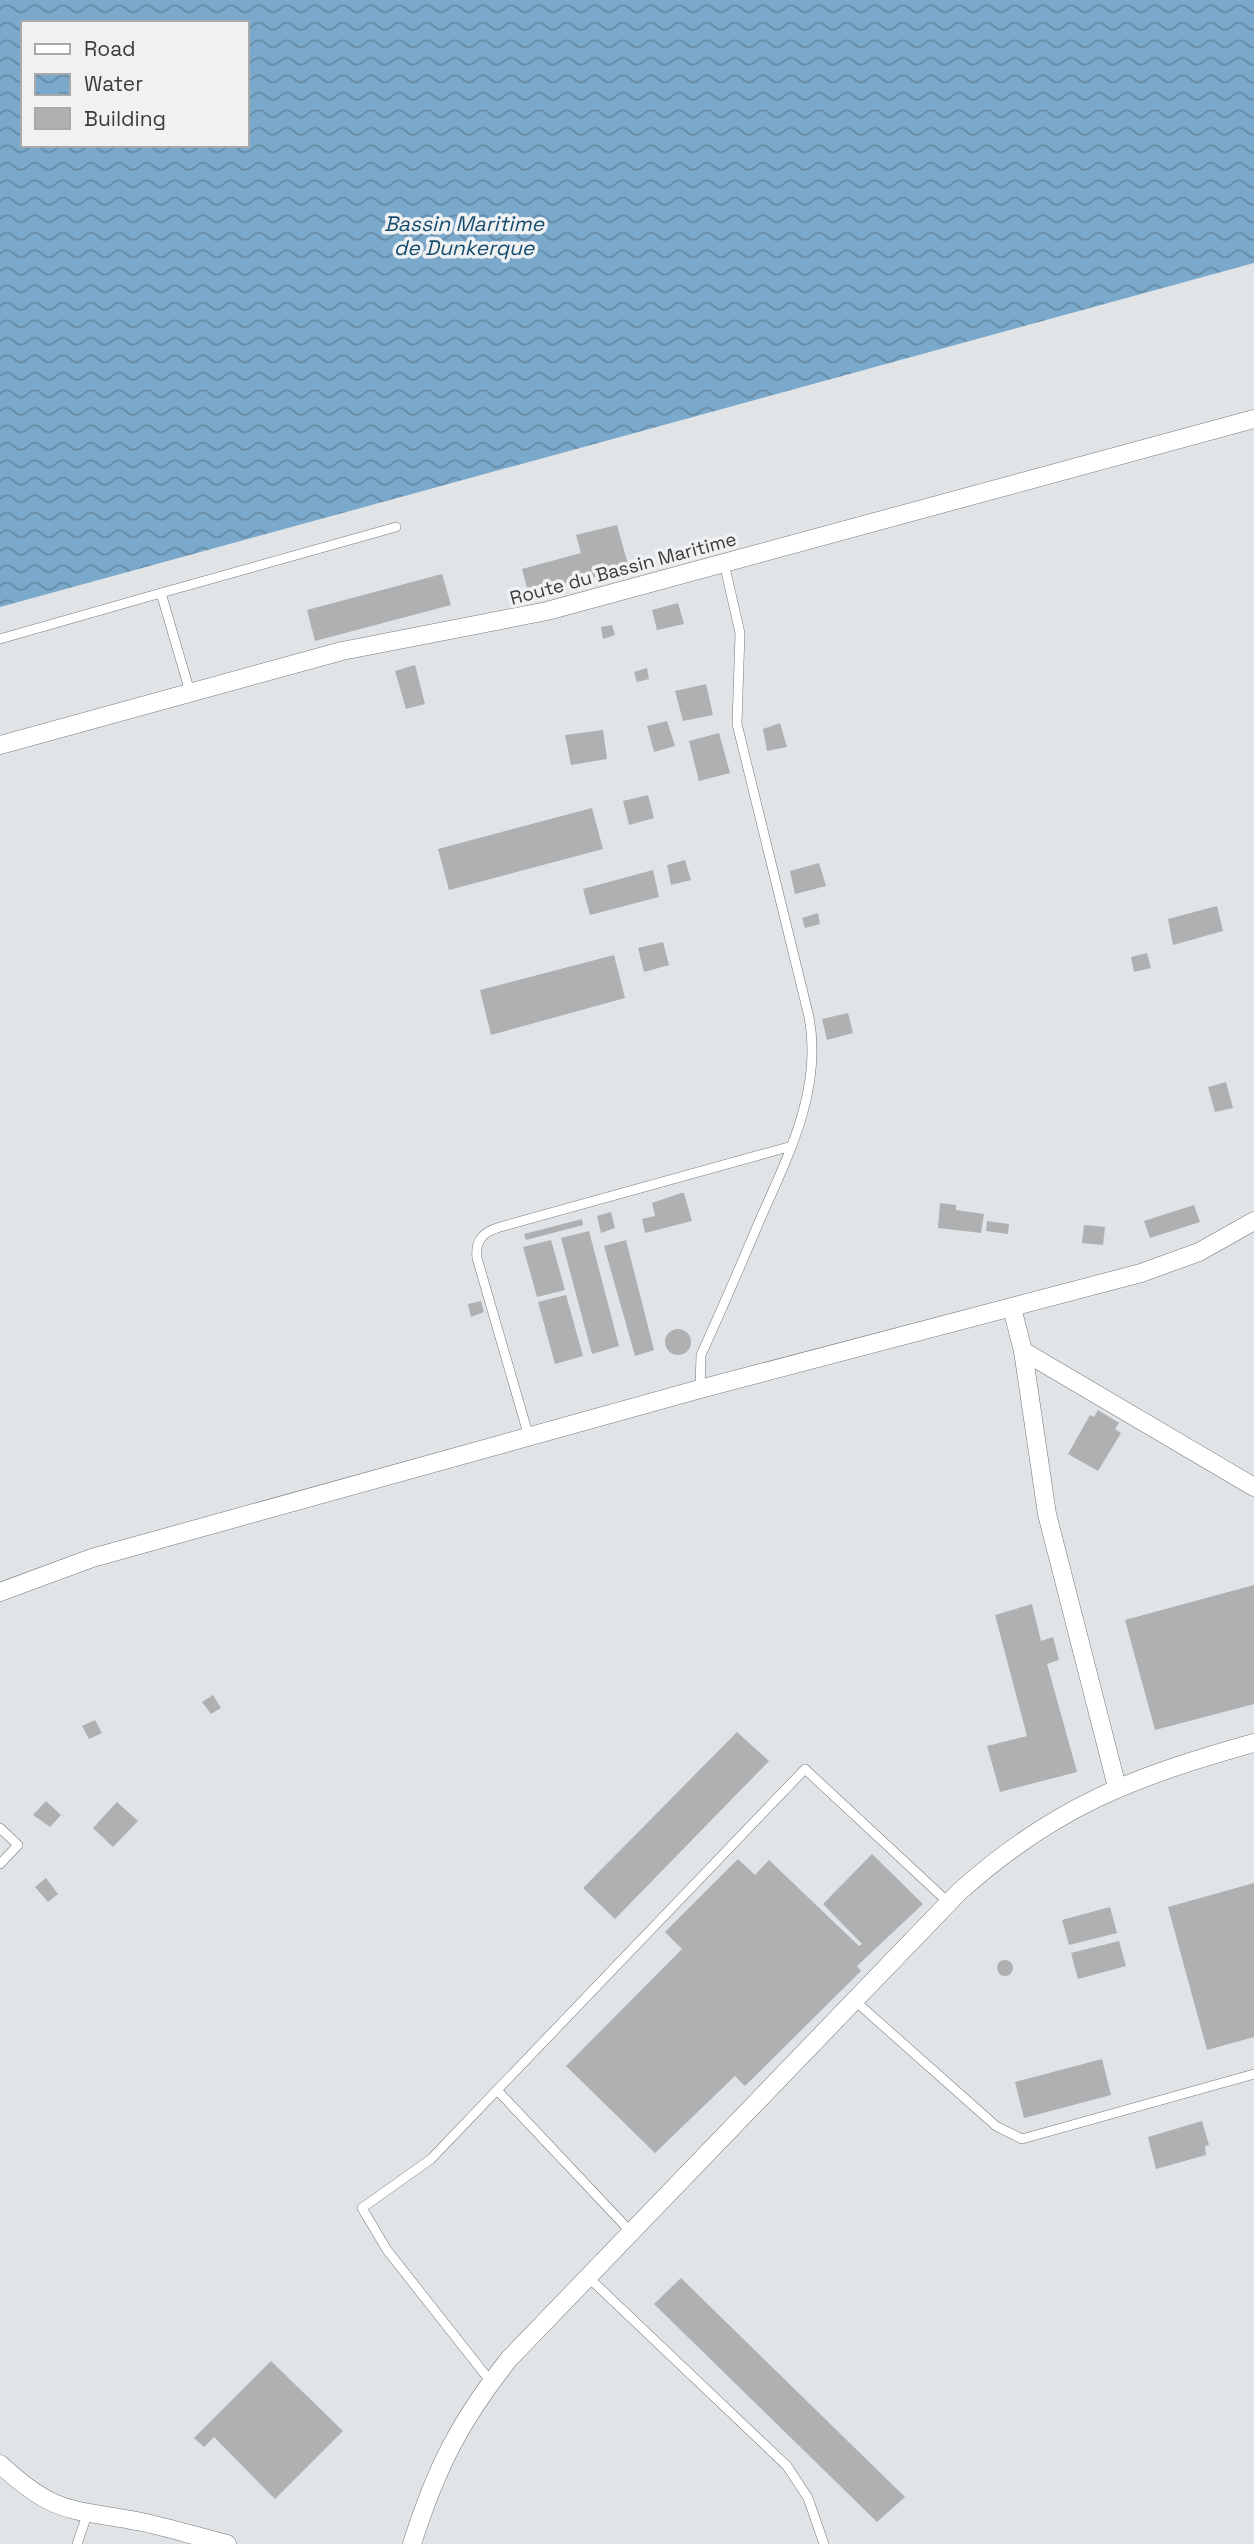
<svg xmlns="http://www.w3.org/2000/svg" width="1254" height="2544" font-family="'Space Grotesk',sans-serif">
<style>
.water{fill:url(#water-waves);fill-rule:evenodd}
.building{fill:#aeb0b2}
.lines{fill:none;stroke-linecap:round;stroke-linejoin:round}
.service-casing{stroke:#75787a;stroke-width:10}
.minor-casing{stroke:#75787a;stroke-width:19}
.service{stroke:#fff;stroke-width:9}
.minor{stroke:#fff;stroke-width:18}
.labels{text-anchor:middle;stroke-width:7;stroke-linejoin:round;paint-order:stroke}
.street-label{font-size:19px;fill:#3b3c3d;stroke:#eff1f3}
.water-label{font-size:21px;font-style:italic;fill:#174d6f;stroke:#eff1f3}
</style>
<defs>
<pattern id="water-waves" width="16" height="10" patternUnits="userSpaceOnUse" patternTransform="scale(1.75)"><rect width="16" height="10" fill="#7ba9cb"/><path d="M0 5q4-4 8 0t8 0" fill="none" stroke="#668ba6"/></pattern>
</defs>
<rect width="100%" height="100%" fill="#e1e4e6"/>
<!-- water -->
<path class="water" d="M 0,0 L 1254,0 L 1254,263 L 0,607 ZM 23,23 L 247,23 L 247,145 L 23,145 Z"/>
<!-- building -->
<g class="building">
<path d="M 617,525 L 629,568 L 529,595 L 522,569 L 581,553 L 576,535 Z"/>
<path d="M 442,574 L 451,605 L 315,641 L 307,610 Z"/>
<path d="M 678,603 L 684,624 L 657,630 L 652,610 Z"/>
<path d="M 612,625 L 615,635 L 603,639 L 601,627 Z"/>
<path d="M 415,665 L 425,704 L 406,709 L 395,671 Z"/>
<path d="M 647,668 L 649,679 L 637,682 L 634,672 Z"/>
<path d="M 706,684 L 713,715 L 683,721 L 675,691 Z"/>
<path d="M 667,721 L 675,746 L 654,752 L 647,726 Z"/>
<path d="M 780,723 L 787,747 L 767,751 L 763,729 Z"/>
<path d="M 603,730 L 607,759 L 571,765 L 565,735 Z"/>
<path d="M 719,733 L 730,773 L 699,781 L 689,741 Z"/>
<path d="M 648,795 L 654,818 L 629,825 L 623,801 Z"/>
<path d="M 592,808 L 603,849 L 449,890 L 438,849 Z"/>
<path d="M 685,860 L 691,880 L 671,885 L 667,865 Z"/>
<path d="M 819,863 L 826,886 L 795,894 L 790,871 Z"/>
<path d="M 653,870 L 659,897 L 590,915 L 583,889 Z"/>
<path d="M 1217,906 L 1223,931 L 1173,945 L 1168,919 Z"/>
<path d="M 818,913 L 820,924 L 805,928 L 802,918 Z"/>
<path d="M 663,942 L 669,965 L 644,972 L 638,948 Z"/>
<path d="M 1147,953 L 1151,968 L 1134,972 L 1131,957 Z"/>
<path d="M 614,955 L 625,998 L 491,1035 L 480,990 Z"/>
<path d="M 848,1013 L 853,1033 L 827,1040 L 822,1019 Z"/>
<path d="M 1226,1082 L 1233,1108 L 1215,1112 L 1208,1087 Z"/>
<path d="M 681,1193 L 684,1193 L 692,1221 L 645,1233 L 642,1219 L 655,1216 L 652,1203 Z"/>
<path d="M 940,1203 L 956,1205 L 956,1210 L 984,1214 L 981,1233 L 938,1228 Z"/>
<path d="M 1194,1205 L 1200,1222 L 1150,1238 L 1144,1221 Z"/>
<path d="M 611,1212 L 615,1228 L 601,1233 L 597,1216 Z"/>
<path d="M 582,1219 L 583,1225 L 526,1240 L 524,1234 Z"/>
<path d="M 987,1221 L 1009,1224 L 1008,1234 L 986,1231 Z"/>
<path d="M 1084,1225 L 1105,1227 L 1103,1245 L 1082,1243 Z"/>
<path d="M 589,1231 L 619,1346 L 592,1354 L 561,1238 Z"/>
<path d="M 551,1240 L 565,1290 L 537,1297 L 523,1247 Z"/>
<path d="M 626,1240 L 654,1350 L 635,1356 L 604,1246 Z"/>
<path d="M 566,1295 L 583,1356 L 555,1364 L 538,1302 Z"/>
<path d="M 481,1301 L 484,1312 L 471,1317 L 468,1304 Z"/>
<circle cx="678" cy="1342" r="13"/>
<path d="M 1098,1410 L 1119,1423 L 1115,1429 L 1121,1433 L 1098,1471 L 1068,1454 L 1090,1415 L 1094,1417 Z"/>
<path d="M 1254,1585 L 1254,1704 L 1155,1730 L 1125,1620 Z"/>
<path d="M 1032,1604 L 1041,1641 L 1053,1637 L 1059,1660 L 1047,1664 L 1077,1772 L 1000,1792 L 987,1746 L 1027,1736 L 995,1615 Z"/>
<path d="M 213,1695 L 221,1708 L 211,1714 L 202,1702 Z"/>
<path d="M 95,1720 L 102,1733 L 89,1739 L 82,1726 Z"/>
<path d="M 737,1732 L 769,1761 L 615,1919 L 583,1888 Z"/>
<path d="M 46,1801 L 61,1815 L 50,1827 L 33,1815 Z"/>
<path d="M 117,1802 L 138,1821 L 113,1847 L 93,1828 Z"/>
<path d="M 872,1854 L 923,1904 L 857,1966 L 861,1971 L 745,2086 L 735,2076 L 655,2153 L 566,2066 L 682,1949 L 665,1932 L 738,1859 L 755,1875 L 769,1860 L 859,1946 L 862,1944 L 823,1904 Z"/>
<path d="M 46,1878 L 58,1894 L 48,1902 L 35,1887 Z"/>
<path d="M 1254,1883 L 1254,2037 L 1207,2050 L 1168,1907 Z"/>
<path d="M 1110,1907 L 1117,1933 L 1069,1945 L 1062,1920 Z"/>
<path d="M 1119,1941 L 1126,1966 L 1078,1979 L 1071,1953 Z"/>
<circle cx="1005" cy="1968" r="8"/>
<path d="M 1102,2059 L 1111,2095 L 1024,2118 L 1015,2082 Z"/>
<path d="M 1202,2121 L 1209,2145 L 1205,2146 L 1206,2155 L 1156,2169 L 1148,2137 Z"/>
<path d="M 681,2278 L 905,2497 L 877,2522 L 654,2304 Z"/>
<path d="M 271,2361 L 343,2431 L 275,2499 L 214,2437 L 204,2447 L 194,2438 Z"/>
</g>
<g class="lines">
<defs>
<g id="service">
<path d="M 0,639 L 161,593"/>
<path d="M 190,692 L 161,593 L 396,527"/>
<path d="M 700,1389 L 701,1355 C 721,1311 740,1267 759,1222 C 787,1158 823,1090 809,1017 L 737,724 L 740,633 L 724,563"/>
<path d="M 529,1437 L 477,1258 C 475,1240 483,1232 500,1227 L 792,1146"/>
<path d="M 0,1828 L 18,1845 L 0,1864"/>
<path d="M 854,2000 L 996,2126 L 1022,2139 L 1254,2074"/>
<path d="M 497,2090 L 630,2231"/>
<path d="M 587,2276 L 787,2466 L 808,2498 L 824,2544"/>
<path d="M 491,2382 L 387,2250 L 362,2208 L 431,2159 L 805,1769 L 949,1903"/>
<path d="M 77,2544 L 87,2515"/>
</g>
<g id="minor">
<path d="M 0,745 L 342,651 L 547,611 L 1254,419"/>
<path d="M 1012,1308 L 1023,1351 L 1047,1514 L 1117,1787"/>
<path d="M 1023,1351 L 1254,1487"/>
<path d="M 0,1592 L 92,1558 L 700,1389 L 1141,1273 L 1199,1252 L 1254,1221"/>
<path d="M 0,2464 C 57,2517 72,2508 142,2522 C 170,2528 199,2537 227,2544"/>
<path d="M 412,2544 C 436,2468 460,2421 509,2359 L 959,1892 C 1055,1806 1133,1777 1254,1743"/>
</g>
</defs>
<!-- service casing -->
<use href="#service" class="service-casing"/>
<!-- minor casing -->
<use href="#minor" class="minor-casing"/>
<!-- service -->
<use href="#service" class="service"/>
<!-- minor -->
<use href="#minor" class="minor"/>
</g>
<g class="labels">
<!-- street labels -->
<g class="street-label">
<text transform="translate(623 568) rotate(-15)" y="7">Route du Bassin Maritime</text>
</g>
<!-- water labels -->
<g class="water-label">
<text x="464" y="231">Bassin Maritime<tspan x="464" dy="24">de Dunkerque</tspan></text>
</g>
</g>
<!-- legend -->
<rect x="21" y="21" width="228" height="126" fill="#eff1f3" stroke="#a7a9aa" stroke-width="2"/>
<rect x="35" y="44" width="35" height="10" fill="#ffffff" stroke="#a7a9aa" stroke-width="2"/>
<text x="84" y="56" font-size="21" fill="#3b3c3d">Road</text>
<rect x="35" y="74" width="35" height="21" fill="url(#water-waves)" stroke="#a7a9aa" stroke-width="2"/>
<text x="84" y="91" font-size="21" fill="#3b3c3d">Water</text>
<rect x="35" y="108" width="35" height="21" fill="#aeb0b2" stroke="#a7a9aa" stroke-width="2"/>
<text x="84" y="126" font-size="21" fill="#3b3c3d">Building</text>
</svg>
